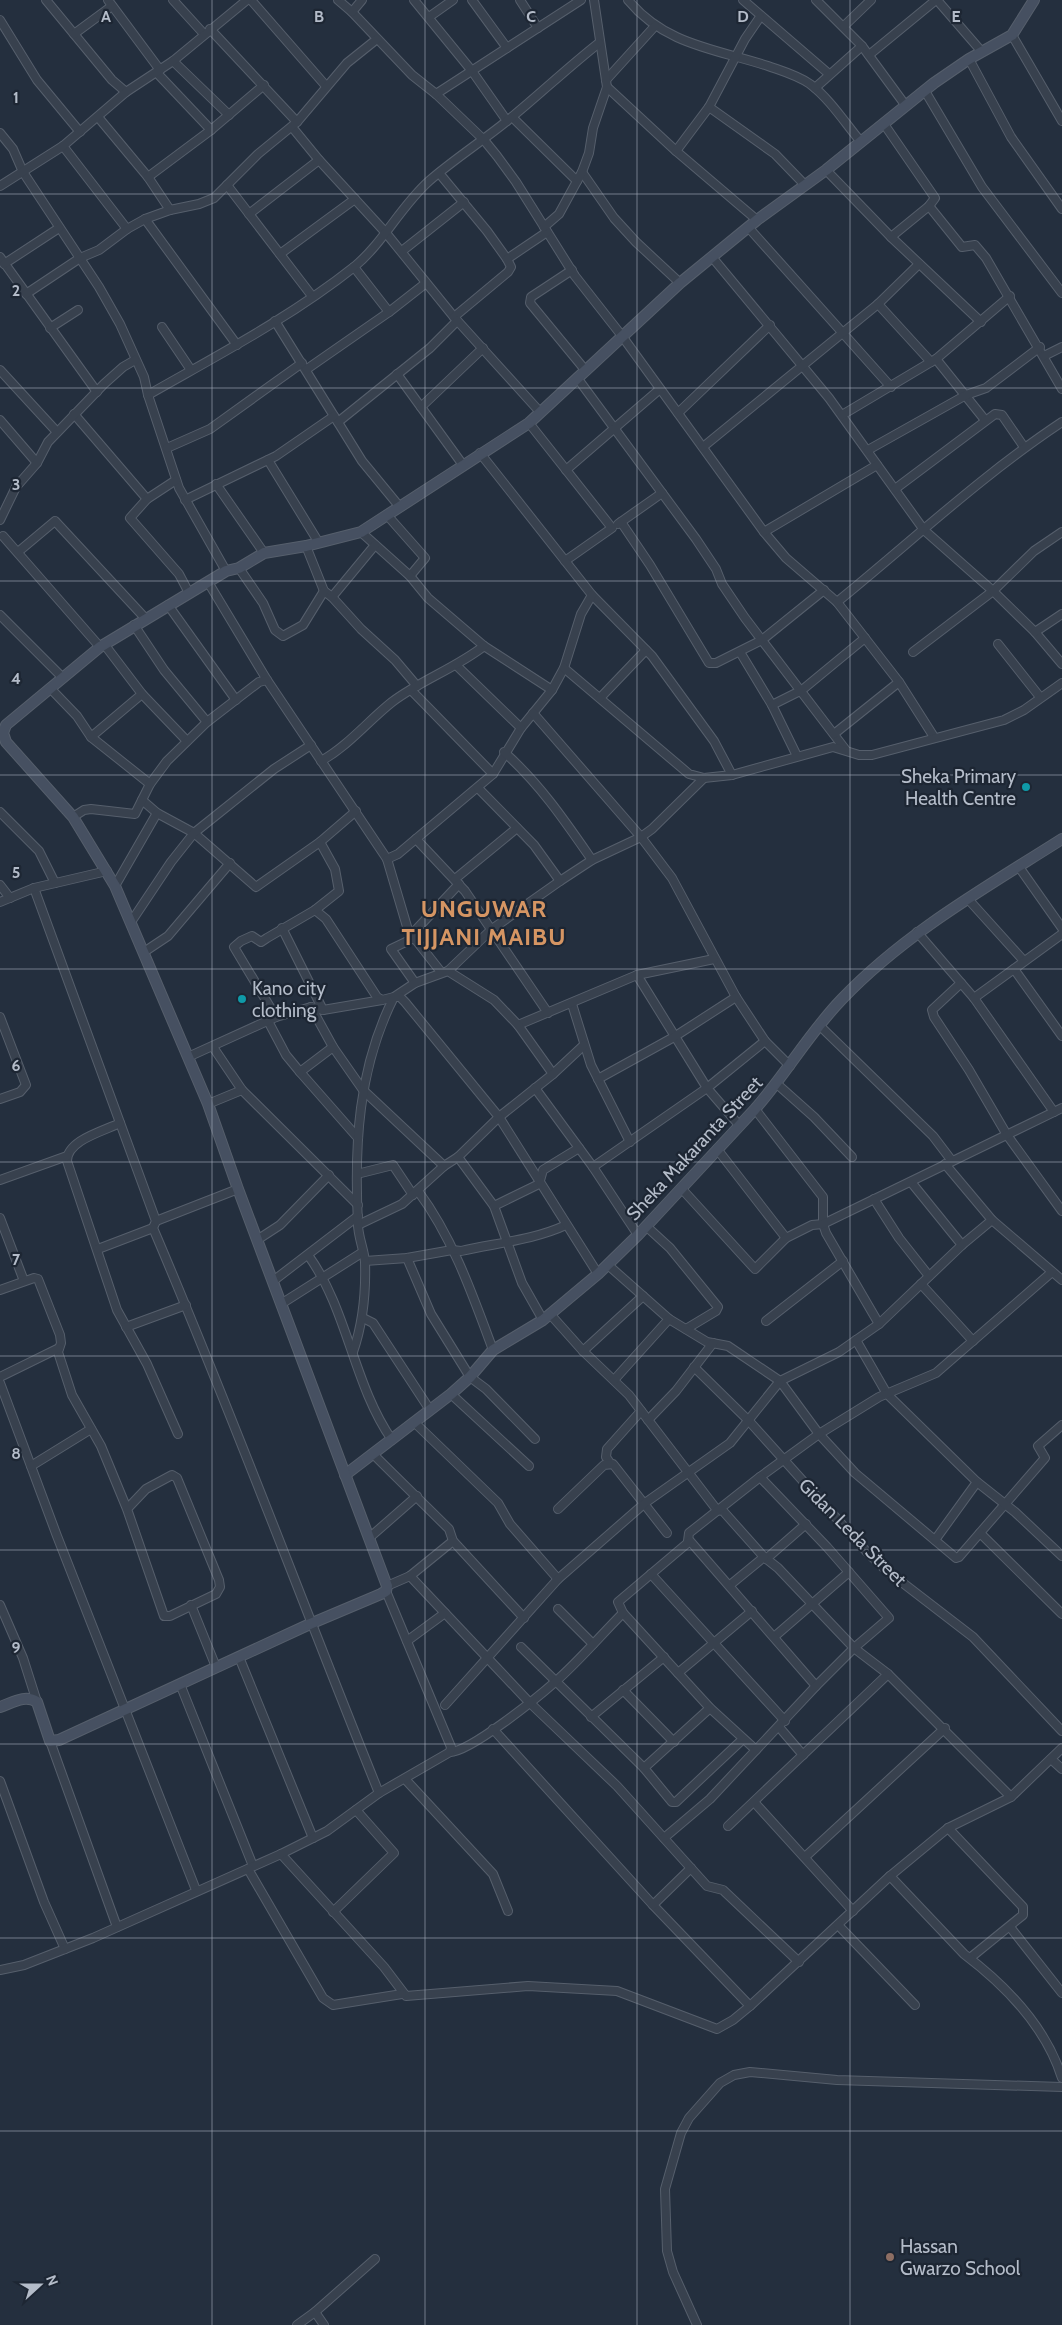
<svg xmlns="http://www.w3.org/2000/svg" width="1062" height="2325" font-family="Cabin,sans-serif">
<style>
.lines{fill:none;stroke-linecap:round;stroke-linejoin:round}
.street-casing{stroke:#565f6c;stroke-width:10}
.secondary-casing{stroke:#565f6c;stroke-width:12}
.street{stroke:#38414e;stroke-width:8}
.secondary{stroke:#465061;stroke-width:10}
.grid{fill:none;stroke:#b4bcc9;stroke-width:1;stroke-opacity:0.55}
.culture-dot{fill:#0f9aa8;stroke:#1d2633;stroke-width:2}
.education-dot{fill:#8d6e63;stroke:#1d2633;stroke-width:2}
.labels{text-anchor:middle;stroke-width:4.5;stroke-linejoin:round;paint-order:stroke}
.poi-label{font-size:19px;fill:#b4bcc9;stroke:#1d2633;text-anchor:start}
.street-label{font-size:19px;fill:#b4bcc9;stroke:#1d2633}
.district-label{font-size:24px;font-weight:bold;letter-spacing:1px;fill:#d59563;stroke:#1d2633}
.grid-label{font-size:16px;text-anchor:middle;font-weight:bold;fill:#b4bcc9;stroke:#1d2633;stroke-width:4.5;stroke-linejoin:round;paint-order:stroke}
</style>
<rect width="100%" height="100%" fill="#242f3e"/>
<g class="lines">
<defs>
<g id="street">
<path d="M 46,0 L 112,80 L 126,92"/>
<path d="M 108,0 L 160,70"/>
<path d="M 173,0 L 204,34"/>
<path d="M 251,0 L 326,86"/>
<path d="M 338,0 L 352,12 L 412,75 L 436,94 L 484,140 L 497,156 L 516,182 L 575,276 L 622,336 L 764,532 L 786,558 L 837,602 L 899,682 L 934,737"/>
<path d="M 414,0 L 472,71 L 507,121"/>
<path d="M 472,0 L 507,48"/>
<path d="M 520,0 L 538,28"/>
<path d="M 628,0 C 665,45 716,49 768,66 C 782,71 797,75 810,84 C 830,99 845,123 861,142"/>
<path d="M 743,0 L 829,74"/>
<path d="M 816,0 L 862,46 L 906,106"/>
<path d="M 937,0 L 982,52"/>
<path d="M 352,12 L 362,0"/>
<path d="M 429,17 L 453,0"/>
<path d="M 0,20 L 37,80 L 80,132"/>
<path d="M 844,26 L 871,0"/>
<path d="M 210,29 L 297,122"/>
<path d="M 74,34 L 112,6"/>
<path d="M 1012,35 L 1062,121"/>
<path d="M 869,55 L 936,0"/>
<path d="M 969,59 L 1011,137 L 1062,209"/>
<path d="M 173,61 L 229,115"/>
<path d="M 157,73 L 211,130"/>
<path d="M 606,80 L 655,26"/>
<path d="M 607,87 L 676,151 L 757,220"/>
<path d="M 815,88 L 862,46"/>
<path d="M 925,91 L 982,187 L 1062,293"/>
<path d="M 436,94 L 581,0"/>
<path d="M 709,107 L 775,154 L 805,185"/>
<path d="M 98,117 L 148,177 L 170,210"/>
<path d="M 512,117 L 577,181"/>
<path d="M 884,124 L 935,198 L 929,206 L 891,237"/>
<path d="M 292,127 L 319,160 L 386,233 L 454,317 L 540,412"/>
<path d="M 0,133 L 13,149 L 23,172 L 99,287 L 120,324 L 144,377 L 148,395 L 179,488 L 226,571"/>
<path d="M 63,146 L 127,229"/>
<path d="M 676,151 L 709,107 L 745,39 L 760,17"/>
<path d="M 826,170 L 891,237 L 981,322"/>
<path d="M 582,172 L 614,218 L 636,242 L 680,283"/>
<path d="M 439,173 L 487,231 L 507,259 L 547,232"/>
<path d="M 148,177 L 211,130 L 264,85"/>
<path d="M 227,185 L 312,296"/>
<path d="M 0,186 L 63,146 L 126,92 L 173,61 L 247,0"/>
<path d="M 929,206 L 962,247 L 975,245 L 986,258 L 1062,389"/>
<path d="M 249,214 L 319,160"/>
<path d="M 145,219 L 237,345"/>
<path d="M 544,227 L 559,214 L 582,172 L 589,153 L 593,128 L 607,87 L 594,0"/>
<path d="M 748,227 L 891,387"/>
<path d="M 402,251 L 464,202"/>
<path d="M 280,254 L 355,199"/>
<path d="M 0,257 L 97,392"/>
<path d="M 712,257 L 829,398 L 924,530 L 993,591 L 913,652"/>
<path d="M 4,264 L 59,228"/>
<path d="M 354,267 L 389,312"/>
<path d="M 572,270 L 531,297 L 530,303 L 586,371"/>
<path d="M 26,294 L 80,258 L 99,250 L 127,229 L 145,219 L 170,210 L 199,204 L 214,198 L 258,154 L 297,122 L 347,63 L 377,39"/>
<path d="M 878,304 L 931,362"/>
<path d="M 454,317 L 508,272 L 511,267 L 507,259"/>
<path d="M 275,321 L 362,461 L 399,506"/>
<path d="M 162,327 L 191,370"/>
<path d="M 50,328 L 78,310"/>
<path d="M 1044,356 L 1062,347"/>
<path d="M 936,359 L 985,420"/>
<path d="M 307,369 L 389,312 L 426,283"/>
<path d="M 0,370 L 57,432"/>
<path d="M 397,374 L 463,465"/>
<path d="M 578,379 L 696,539 L 716,569 L 722,584 L 745,618 L 845,749"/>
<path d="M 148,395 C 218,355 291,317 354,267 C 384,242 400,207 429,181 C 453,160 481,142 507,121 C 538,96 567,68 599,43"/>
<path d="M 421,407 L 483,348"/>
<path d="M 678,413 L 770,325"/>
<path d="M 74,414 L 147,499"/>
<path d="M 842,415 L 936,359 L 1010,296"/>
<path d="M 0,420 L 37,463"/>
<path d="M 338,422 L 430,348 L 457,321"/>
<path d="M 529,423 L 612,528 L 565,561"/>
<path d="M 703,447 L 878,304 L 919,264"/>
<path d="M 167,448 L 210,429 L 302,363"/>
<path d="M 868,450 L 966,395 L 986,388 L 1040,347"/>
<path d="M 480,453 L 592,595 L 652,656 L 714,741 L 732,775"/>
<path d="M 268,460 L 319,543"/>
<path d="M 566,470 L 660,389"/>
<path d="M 176,480 L 147,499 L 130,518 L 179,574 L 189,593"/>
<path d="M 216,484 L 264,553"/>
<path d="M 895,489 L 995,414 L 1002,415 L 1024,447"/>
<path d="M 185,500 L 276,456 L 334,416"/>
<path d="M 387,515 L 425,558 L 410,576"/>
<path d="M 0,520 L 16,487 L 37,463 L 48,442 L 104,384 L 123,367 L 135,360"/>
<path d="M 621,522 L 650,565 L 709,663 L 716,663 L 762,640 L 824,590"/>
<path d="M 618,524 L 662,493"/>
<path d="M 361,532 L 410,576 L 428,598 L 484,646 L 552,690"/>
<path d="M 764,532 L 877,465"/>
<path d="M 1062,532 L 1034,551 L 993,591 L 1035,632 L 1062,664"/>
<path d="M 3,536 L 100,647"/>
<path d="M 306,546 L 324,591 L 332,597 L 361,629 L 395,660 L 417,686"/>
<path d="M 18,552 L 55,521 L 145,618"/>
<path d="M 239,568 L 263,603 L 275,630 L 283,636 L 303,625 L 324,591"/>
<path d="M 208,582 L 267,680 L 387,859 L 398,854 L 493,774 L 521,728 L 552,690 L 564,668 L 581,614 L 592,595"/>
<path d="M 332,597 L 375,545"/>
<path d="M 837,602 C 912,541 982,475 1062,422"/>
<path d="M 168,605 L 236,700"/>
<path d="M 0,615 L 62,677"/>
<path d="M 134,625 L 164,670 L 207,722"/>
<path d="M 1035,632 L 1062,614"/>
<path d="M 104,644 L 142,694 L 187,741"/>
<path d="M 998,644 L 1040,697"/>
<path d="M 740,652 L 772,705 L 797,756"/>
<path d="M 456,665 L 521,728"/>
<path d="M 564,668 L 689,774 L 704,778 L 732,775 L 833,747 L 859,755 L 872,755 L 1004,720 L 1024,710 L 1062,683"/>
<path d="M 50,688 L 77,716 L 91,737 L 150,784"/>
<path d="M 411,690 L 493,774"/>
<path d="M 600,698 L 646,650"/>
<path d="M 772,705 L 802,690 L 865,638"/>
<path d="M 533,713 L 641,837 L 672,878 L 736,997 L 765,1041 L 790,1066"/>
<path d="M 834,734 L 899,682"/>
<path d="M 91,737 L 142,694"/>
<path d="M 504,752 C 540,784 565,821 592,860"/>
<path d="M 321,761 C 348,746 368,721 392,702 C 421,680 456,668 484,646"/>
<path d="M 478,788 L 534,845 L 560,881"/>
<path d="M 142,800 L 157,813 L 194,833 L 256,887 L 320,842 L 356,811"/>
<path d="M 0,812 L 39,851 L 55,883"/>
<path d="M 73,817 L 84,810 L 91,809 L 135,814 L 150,784 L 167,761 L 207,722 L 259,682 L 267,680"/>
<path d="M 416,839 L 465,891 L 548,1013"/>
<path d="M 387,859 L 408,930 L 441,972"/>
<path d="M 1019,867 L 1062,928"/>
<path d="M 455,879 L 517,828"/>
<path d="M 0,885 L 10,898"/>
<path d="M 115,886 L 157,813"/>
<path d="M 34,888 L 156,1221 L 153,1228 C 233,1415 303,1605 379,1793"/>
<path d="M 968,899 L 1024,961"/>
<path d="M 0,902 L 34,888 L 107,871"/>
<path d="M 315,910 L 326,919 L 377,997 L 382,1000"/>
<path d="M 131,922 L 171,862 L 194,833 L 274,769 L 311,745"/>
<path d="M 282,928 L 323,1010"/>
<path d="M 917,932 L 974,998 L 1054,1112"/>
<path d="M 412,934 L 459,884"/>
<path d="M 414,938 L 391,949 L 415,983"/>
<path d="M 144,952 L 168,936 L 230,863"/>
<path d="M 1014,969 L 1062,1036"/>
<path d="M 448,971 L 492,929 L 560,881 L 592,860 L 641,837 L 652,829 L 704,778"/>
<path d="M 637,975 L 707,1088 L 739,1125"/>
<path d="M 961,983 L 932,1010 L 934,1017 L 969,1070 L 1007,1135 L 1062,1211"/>
<path d="M 974,998 L 1062,934"/>
<path d="M 572,1004 L 591,1065 L 630,1142"/>
<path d="M 311,1007 L 333,1047 L 363,1090 L 444,1166"/>
<path d="M 0,1017 L 26,1085 L 20,1092 L 0,1099"/>
<path d="M 276,1017 L 234,947 L 241,941 L 252,936 L 261,942 L 267,938 L 315,910 L 339,891 L 335,869 L 320,842"/>
<path d="M 268,1021 L 286,1055 L 300,1072 L 358,1138"/>
<path d="M 518,1025 L 637,975 L 714,959"/>
<path d="M 819,1025 L 933,1136 L 952,1161"/>
<path d="M 213,1047 L 242,1090 L 358,1205"/>
<path d="M 188,1057 L 276,1017 L 311,1007 L 323,1010 L 382,1000 L 394,997 L 415,983 L 448,971 L 494,1000 L 518,1025 L 553,1074"/>
<path d="M 300,1072 L 333,1047"/>
<path d="M 598,1079 L 674,1037 L 736,997"/>
<path d="M 777,1084 L 814,1117 L 852,1157"/>
<path d="M 535,1088 L 593,1167 L 638,1235"/>
<path d="M 208,1104 L 242,1090"/>
<path d="M 755,1109 L 823,1197 L 823,1224 L 826,1233 L 879,1324"/>
<path d="M 120,1123 C 104,1131 67,1140 67,1161 L 117,1310 L 147,1364 L 178,1434"/>
<path d="M 717,1149 L 786,1238"/>
<path d="M 458,1157 L 494,1206 L 522,1283 L 543,1320"/>
<path d="M 945,1164 L 992,1220 L 1062,1280"/>
<path d="M 593,1167 L 707,1088 L 765,1041"/>
<path d="M 357,1174 L 393,1165 L 413,1195"/>
<path d="M 0,1180 L 67,1156"/>
<path d="M 911,1182 L 962,1245"/>
<path d="M 681,1188 L 755,1269 L 786,1238 L 812,1225 L 823,1224 L 1062,1108"/>
<path d="M 418,1191 C 453,1238 473,1296 493,1350"/>
<path d="M 874,1199 L 899,1238 L 929,1276"/>
<path d="M 494,1206 L 539,1184 L 543,1170 L 579,1148"/>
<path d="M 0,1218 L 24,1281"/>
<path d="M 156,1221 L 238,1189"/>
<path d="M 358,1225 L 402,1204 L 444,1166 L 458,1157 L 499,1117 L 553,1074 L 584,1045"/>
<path d="M 646,1226 L 670,1248 L 718,1307 L 716,1311 L 686,1329"/>
<path d="M 257,1240 L 280,1225 L 329,1175"/>
<path d="M 98,1249 L 153,1228"/>
<path d="M 308,1255 C 348,1310 353,1384 392,1440"/>
<path d="M 407,1258 L 431,1314 L 470,1377 L 486,1389 L 535,1439"/>
<path d="M 365,1261 L 407,1258 L 452,1250 L 461,1251 C 496,1243 534,1240 566,1225"/>
<path d="M 608,1265 L 669,1319 L 707,1342 L 728,1346 L 780,1381 L 819,1434 L 855,1473 L 956,1558 L 959,1557 L 1045,1458 L 1038,1446 L 1062,1425"/>
<path d="M 273,1281 L 358,1216"/>
<path d="M 921,1284 L 973,1341"/>
<path d="M 0,1290 L 34,1278 L 38,1279 L 60,1335 L 61,1343 L 58,1352 L 72,1395 L 101,1446 L 127,1509 L 164,1616 L 170,1616 L 216,1594 L 220,1587 L 219,1580 L 177,1478 L 172,1475 L 146,1489 L 127,1509"/>
<path d="M 281,1304 L 363,1252"/>
<path d="M 550,1314 L 583,1351 L 629,1395 L 717,1510 L 723,1511 L 764,1557 L 778,1568 L 854,1648 L 888,1674 L 1011,1797"/>
<path d="M 363,1318 L 373,1323 L 430,1410"/>
<path d="M 766,1321 L 843,1261"/>
<path d="M 126,1327 L 186,1305"/>
<path d="M 856,1340 L 887,1394 L 977,1482 L 1015,1512 L 1062,1556"/>
<path d="M 583,1351 L 643,1296"/>
<path d="M 353,1352 C 363,1323 366,1293 365,1262 C 364,1249 358,1237 358,1224 C 354,1146 358,1068 394,997 L 400,997 L 405,1002 L 499,1117 L 598,1274"/>
<path d="M 694,1367 L 749,1421 L 866,1551 L 886,1570 L 973,1637 L 1062,1731"/>
<path d="M 0,1377 L 59,1348"/>
<path d="M 614,1380 L 669,1319"/>
<path d="M 0,1383 L 57,1536 L 196,1890"/>
<path d="M 451,1394 L 529,1466"/>
<path d="M 648,1420 L 676,1391 L 713,1343"/>
<path d="M 415,1423 L 498,1503 L 510,1524 L 558,1579"/>
<path d="M 374,1455 L 449,1529 L 453,1541 L 524,1618"/>
<path d="M 610,1463 L 606,1457 L 607,1449 L 641,1411"/>
<path d="M 31,1466 L 91,1429"/>
<path d="M 558,1509 L 604,1465 L 613,1464 L 667,1533"/>
<path d="M 980,1533 L 1062,1614"/>
<path d="M 369,1538 L 417,1496"/>
<path d="M 935,1540 L 977,1482"/>
<path d="M 688,1541 L 689,1533 L 760,1477 L 819,1434 L 879,1397 L 936,1373 L 1052,1272"/>
<path d="M 766,1559 L 806,1524"/>
<path d="M 651,1574 L 785,1721"/>
<path d="M 410,1576 L 529,1702 L 617,1786 L 707,1886 L 723,1890 L 799,1962"/>
<path d="M 730,1585 L 764,1557"/>
<path d="M 387,1586 L 410,1576 L 453,1541"/>
<path d="M 0,1605 L 23,1658 L 37,1702"/>
<path d="M 191,1605 L 216,1667"/>
<path d="M 558,1609 L 593,1644"/>
<path d="M 774,1637 L 849,1572"/>
<path d="M 407,1641 L 445,1613"/>
<path d="M 521,1647 L 644,1768 L 672,1802 L 676,1802 L 743,1739"/>
<path d="M 239,1657 L 313,1838"/>
<path d="M 678,1673 L 752,1611"/>
<path d="M 180,1684 L 253,1866"/>
<path d="M 623,1690 L 674,1742"/>
<path d="M 445,1705 L 558,1579 L 645,1503 L 730,1443 L 780,1381 L 839,1352 L 879,1324 L 962,1245 L 992,1220"/>
<path d="M 591,1717 L 664,1657"/>
<path d="M 779,1727 L 803,1755"/>
<path d="M 493,1729 L 653,1905 L 750,2006"/>
<path d="M 50,1741 L 117,1927"/>
<path d="M 756,1750 L 710,1708 L 623,1613 L 618,1602 L 690,1541 L 816,1686"/>
<path d="M 450,1752 C 470,1752 538,1697 555,1682 C 579,1661 600,1636 623,1613"/>
<path d="M 1051,1759 L 1062,1769"/>
<path d="M 644,1768 L 710,1708"/>
<path d="M 405,1779 L 493,1874 L 508,1911"/>
<path d="M 0,1781 L 44,1902 L 65,1949"/>
<path d="M 754,1802 L 853,1911"/>
<path d="M 728,1826 L 888,1674"/>
<path d="M 948,1828 L 1023,1907 L 1023,1915 L 970,1958"/>
<path d="M 664,1838 L 710,1799 L 816,1686 L 854,1648 L 889,1618 L 827,1547 L 760,1477"/>
<path d="M 281,1854 L 384,1967 L 406,1996 L 528,1986 L 617,1991 L 717,2029 L 733,2020 L 750,2006 L 890,1876 L 948,1828 L 1011,1797 L 1062,1748"/>
<path d="M 805,1857 L 945,1728"/>
<path d="M 248,1869 L 323,1998 L 333,2005 L 402,1994"/>
<path d="M 890,1876 L 964,1954 C 1005,1985 1046,2027 1062,2078"/>
<path d="M 653,1905 L 691,1868"/>
<path d="M 333,1912 L 394,1853 L 356,1810"/>
<path d="M 838,1925 L 915,2005"/>
<path d="M 1010,1927 L 1062,1993"/>
<path d="M 0,1970 L 24,1965 L 93,1938 L 281,1854 L 327,1831 L 379,1793 L 450,1752 L 451,1747 L 386,1591"/>
<path d="M 315,2312 L 375,2259"/>
<path d="M 297,2325 L 315,2312 L 324,2325"/>
<path d="M 697,2325 L 673,2272 L 667,2251 L 665,2189 L 681,2133 L 689,2118 L 720,2083 L 734,2075 L 750,2072 L 837,2080 L 1062,2087"/>
</g>
<g id="secondary">
<path d="M 345,1475 L 451,1394 L 470,1377 L 493,1350 L 543,1320 L 598,1274 L 638,1235 L 755,1109 C 786,1074 809,1033 842,999 C 905,933 985,888 1062,839"/>
<path d="M 0,1707 C 12,1703 25,1694 37,1702 L 50,1741 L 59,1740 L 310,1624 L 381,1594 L 386,1591 L 387,1586 L 238,1189 L 208,1104 L 115,886 L 73,817 L 6,742 L 3,733 L 6,725 L 100,647 L 226,571 L 239,568 L 264,553 L 306,546 L 361,532 L 529,423 L 680,283 L 757,220 L 826,170 L 934,83 L 969,59 L 1012,35 L 1034,0"/>
</g>
</defs>
<!-- street casing -->
<use href="#street" class="street-casing"/>
<!-- secondary casing -->
<use href="#secondary" class="secondary-casing"/>
<!-- street -->
<use href="#street" class="street"/>
<!-- secondary -->
<use href="#secondary" class="secondary"/>
</g>
<!-- grid -->
<path class="grid" d="M 212,0 L 212,2325M 425,0 L 425,2325M 637,0 L 637,2325M 850,0 L 850,2325M 0,194 L 1062,194M 0,388 L 1062,388M 0,581 L 1062,581M 0,775 L 1062,775M 0,969 L 1062,969M 0,1162 L 1062,1162M 0,1356 L 1062,1356M 0,1550 L 1062,1550M 0,1744 L 1062,1744M 0,1938 L 1062,1938M 0,2131 L 1062,2131"/>
<!-- markers -->
<g class="culture-dot">
<circle cx="1026" cy="787" r="5"/>
<circle cx="242" cy="999" r="5"/>
</g>
<circle class="education-dot" cx="890" cy="2257" r="5"/>
<g class="labels">
<!-- poi labels -->
<g class="poi-label">
<text x="1016" y="783" text-anchor="end">Sheka Primary<tspan x="1016" dy="22">Health Centre</tspan></text>
<text x="252" y="995">Kano city<tspan x="252" dy="22">clothing</tspan></text>
<text x="900" y="2253">Hassan<tspan x="900" dy="22">Gwarzo School</tspan></text>
</g>
<!-- street labels -->
<g class="street-label">
<text transform="translate(694 1148) rotate(-47)" y="7">Sheka Makaranta Street</text>
<text transform="translate(853 1532) rotate(45)" y="7">Gidan Leda Street</text>
</g>
<!-- district labels -->
<g class="district-label">
<text x="484" y="917">UNGUWAR<tspan x="484" dy="28">TIJJANI MAIBU</tspan></text>
</g>
</g>
<g class="grid-label">
<text x="106" y="22">A</text>
<text x="319" y="22">B</text>
<text x="531" y="22">C</text>
<text x="743" y="22">D</text>
<text x="956" y="22">E</text>
<text x="16" y="103">1</text>
<text x="16" y="296">2</text>
<text x="16" y="490">3</text>
<text x="16" y="684">4</text>
<text x="16" y="878">5</text>
<text x="16" y="1071">6</text>
<text x="16" y="1265">7</text>
<text x="16" y="1459">8</text>
<text x="16" y="1653">9</text>
</g>
<!-- north arrow -->
<g transform="translate(40 2285) rotate(69)" stroke="#1d2633" stroke-width="4" paint-order="stroke">
<path d="M0-4L9 19L0 12L-9 19Z" fill="#b4bcc9"/>
<text y="-8" font-size="14" font-weight="bold" text-anchor="middle" fill="#b4bcc9">N</text>
</g>
</svg>
